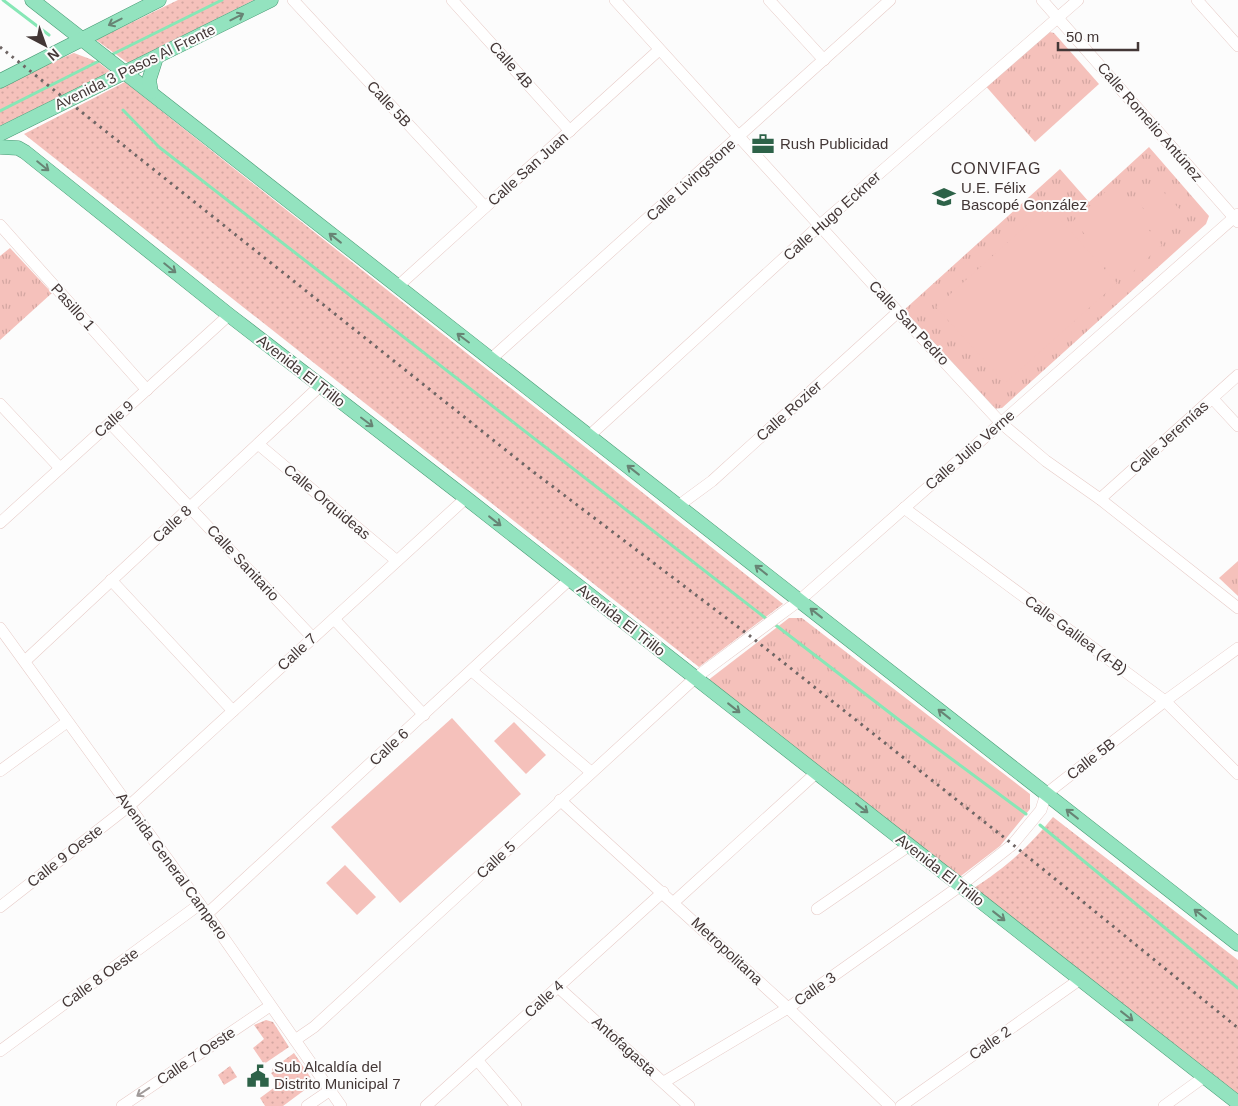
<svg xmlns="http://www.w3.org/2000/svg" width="1238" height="1106" font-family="Helvetica,sans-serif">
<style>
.grass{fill:url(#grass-dots)}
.park{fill:url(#park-tufts)}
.pitch{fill:#f5c1bb}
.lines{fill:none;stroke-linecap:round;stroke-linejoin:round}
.stream{stroke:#87e7b6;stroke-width:3}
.minor-casing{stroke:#e7cbc7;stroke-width:12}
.major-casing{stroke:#489a74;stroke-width:15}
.minor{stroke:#fff;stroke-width:11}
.major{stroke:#93e3bf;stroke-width:14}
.rail{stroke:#6e6564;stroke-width:3;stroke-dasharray:2.5 5;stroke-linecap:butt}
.oneway{stroke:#678474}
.oneway2{stroke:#a19b9a}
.labels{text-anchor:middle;stroke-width:4;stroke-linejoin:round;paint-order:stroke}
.street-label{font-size:15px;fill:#433736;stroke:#fcfcfc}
.poi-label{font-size:15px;fill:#433736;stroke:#fcfcfc;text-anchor:start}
.neighbourhood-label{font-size:16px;letter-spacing:1px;fill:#433736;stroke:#fcfcfc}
</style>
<defs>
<pattern id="grass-dots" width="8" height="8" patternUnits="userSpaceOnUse" patternTransform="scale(1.25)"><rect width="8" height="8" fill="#f5c1bb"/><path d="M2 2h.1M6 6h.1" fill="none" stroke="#d3a6a1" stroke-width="1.8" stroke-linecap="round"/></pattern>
<pattern id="park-tufts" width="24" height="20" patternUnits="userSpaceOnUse" patternTransform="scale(1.25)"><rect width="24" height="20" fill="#f5c1bb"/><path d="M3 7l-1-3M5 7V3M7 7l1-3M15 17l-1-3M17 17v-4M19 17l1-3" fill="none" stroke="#d3a6a1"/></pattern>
</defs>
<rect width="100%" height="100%" fill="#fcfcfc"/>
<!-- grass -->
<g class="grass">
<path d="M 178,0 L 254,0 L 128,63 L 96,40 Z"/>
<path d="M 74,53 L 98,62 L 111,72 L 0,126 L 0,86 L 22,74 Z"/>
<path d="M 125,82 L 783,604 L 699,667 L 24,134 Z"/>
<path d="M 1053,817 L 1238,960 L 1238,1098 L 971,890 C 1005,868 1028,848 1053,817 Z"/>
<path d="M 266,1020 L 273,1022 L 289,1047 L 264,1064 L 253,1048 L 264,1039 L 254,1025 Z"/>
<path d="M 294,1053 L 313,1081 L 310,1086 L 283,1106 L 265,1106 L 260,1098 L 279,1084 L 271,1073 L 273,1072 L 272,1069 Z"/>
<path d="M 230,1066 L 237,1077 L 224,1085 L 218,1075 Z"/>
</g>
<!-- park -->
<g class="park">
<path d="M 1045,31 L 1054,33 L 1099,84 L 1035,142 L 983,83 Z"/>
<path d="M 1149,147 L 1209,216 L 1206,224 L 1002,408 L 993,409 L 904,310 L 1060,169 L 1089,202 Z"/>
<path d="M 10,248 L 52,293 L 0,340 L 0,256 Z"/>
<path d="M 1238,561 L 1238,596 L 1219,578 Z"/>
<path d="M 789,618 L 802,618 L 1030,794 L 1030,809 L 1000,846 L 957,879 L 707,681 Z"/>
</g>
<!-- pitch -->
<g class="pitch">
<path d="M 1154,182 L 1186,216 L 1166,234 L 1135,199 Z"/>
<path d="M 1111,187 L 1162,245 L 1125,279 L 1073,221 Z"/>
<path d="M 1048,206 L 1117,283 L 1005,383 L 936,307 Z"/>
<path d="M 452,718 L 521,794 L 400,903 L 331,827 Z"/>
<path d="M 514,722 L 546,755 L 526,774 L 494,741 Z"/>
<path d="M 345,865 L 376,897 L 357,915 L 326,883 Z"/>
</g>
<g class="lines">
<!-- stream -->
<g class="stream">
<path d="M 3,0 L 49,35"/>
<path d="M 109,56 L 222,0"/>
<path d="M 123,110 L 159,147 L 768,620"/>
<path d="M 0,111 L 101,60"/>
<path d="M 773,623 L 903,723 L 1026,814"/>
<path d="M 1040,825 L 1238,988"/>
</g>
<defs>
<g id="minor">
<path d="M 293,0 L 485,207"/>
<path d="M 452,0 L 570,131"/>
<path d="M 615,0 L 898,312 L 1001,423 L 1046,461 L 1100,499 L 1238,608"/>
<path d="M 769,0 L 824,60"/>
<path d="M 1042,0 L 1238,222"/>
<path d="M 1197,0 L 1238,46"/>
<path d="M 0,225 L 147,390"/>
<path d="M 397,287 L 659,50"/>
<path d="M 491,359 L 890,0"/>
<path d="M 1213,399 L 1238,426"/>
<path d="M 0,404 L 60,468"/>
<path d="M 110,423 L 313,638"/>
<path d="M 589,436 L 819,226 L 1078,0"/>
<path d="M 258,444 L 397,561"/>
<path d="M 1100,499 L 1238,375"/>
<path d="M 678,506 L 712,481 L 898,312"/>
<path d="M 904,508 L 1165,701 L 1238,774"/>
<path d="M 0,523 L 229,315"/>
<path d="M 111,580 L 233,711"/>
<path d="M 334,619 L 424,715"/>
<path d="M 0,628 L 200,904 L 341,1106"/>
<path d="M 25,661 L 320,386"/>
<path d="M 472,671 L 591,772"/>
<path d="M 0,771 L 67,722"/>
<path d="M 560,800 L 788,1008 L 890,1106"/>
<path d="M 674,902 L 816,773"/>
<path d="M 0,907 L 129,806 L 466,498"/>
<path d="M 817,909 L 910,845"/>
<path d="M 207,914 L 570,579"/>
<path d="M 558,987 L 689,1106"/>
<path d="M 295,1040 L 314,1027 L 695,678 L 800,600 L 1238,214"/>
<path d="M 0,1051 L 200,904"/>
<path d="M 478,1061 L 516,1106"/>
<path d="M 664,1082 L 788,1008 L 960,886 L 1012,845 L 1041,810 L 1046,794 L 1165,701 L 1238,648"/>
<path d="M 122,1106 L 270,1006"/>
<path d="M 307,1106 L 329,1091"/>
<path d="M 426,1106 L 663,892"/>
<path d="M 901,1106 L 1079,980"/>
<path d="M 1164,1106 L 1204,1077"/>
</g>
<g id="major">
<path d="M 32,0 L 1238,944"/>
<path d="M 0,81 L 159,0"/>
<path d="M 151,92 L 149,80 L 156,58"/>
<path d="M 0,134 L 271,0"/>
<path d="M 0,147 L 18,148 L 25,152 L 229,315 L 466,498 L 1238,1103"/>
</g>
</defs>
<!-- minor casing -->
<use href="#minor" class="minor-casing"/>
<!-- major casing -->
<use href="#major" class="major-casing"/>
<!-- minor -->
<use href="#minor" class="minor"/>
<!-- major -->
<use href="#major" class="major"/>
<!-- rail -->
<path class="rail" d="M 0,47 L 527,467 L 750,636 L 1006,839 L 1238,1028"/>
</g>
<!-- one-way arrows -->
<defs><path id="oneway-shaft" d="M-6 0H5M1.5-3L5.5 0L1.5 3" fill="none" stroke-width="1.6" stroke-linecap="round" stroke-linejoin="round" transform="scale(1.25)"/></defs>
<g class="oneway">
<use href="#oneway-shaft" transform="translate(237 17) rotate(-27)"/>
<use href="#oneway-shaft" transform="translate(115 22) rotate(153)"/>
<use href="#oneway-shaft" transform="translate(43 166) rotate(39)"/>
<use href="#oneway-shaft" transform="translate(335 238) rotate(-142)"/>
<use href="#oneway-shaft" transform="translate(170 268) rotate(39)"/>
<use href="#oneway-shaft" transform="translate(463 338) rotate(-143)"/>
<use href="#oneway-shaft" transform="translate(367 422) rotate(37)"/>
<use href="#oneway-shaft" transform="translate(633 470) rotate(-142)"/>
<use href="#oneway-shaft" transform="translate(495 521) rotate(38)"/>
<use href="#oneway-shaft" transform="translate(761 570) rotate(-142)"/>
<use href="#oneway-shaft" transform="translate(816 613) rotate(-142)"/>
<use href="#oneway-shaft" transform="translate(734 708) rotate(38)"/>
<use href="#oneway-shaft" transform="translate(944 714) rotate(-142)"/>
<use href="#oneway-shaft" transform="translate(862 808) rotate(38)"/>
<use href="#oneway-shaft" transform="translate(1072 814) rotate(-142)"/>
<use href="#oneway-shaft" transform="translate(1200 914) rotate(-142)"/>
<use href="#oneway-shaft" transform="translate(999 916) rotate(38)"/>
<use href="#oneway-shaft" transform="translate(1127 1016) rotate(38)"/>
</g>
<use class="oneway2" href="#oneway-shaft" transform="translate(143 1092) rotate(146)"/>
<!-- icons -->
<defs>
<symbol id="office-bare" viewBox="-9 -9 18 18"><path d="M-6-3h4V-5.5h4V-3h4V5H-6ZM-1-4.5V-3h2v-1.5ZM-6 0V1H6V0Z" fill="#2d6248" stroke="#fcfcfc" stroke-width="2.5" paint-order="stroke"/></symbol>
<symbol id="school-bare" viewBox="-9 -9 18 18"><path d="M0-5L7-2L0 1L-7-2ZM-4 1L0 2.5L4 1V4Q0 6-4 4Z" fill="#2d6248" stroke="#fcfcfc" stroke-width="2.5" paint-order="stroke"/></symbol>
<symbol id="civic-bare" viewBox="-9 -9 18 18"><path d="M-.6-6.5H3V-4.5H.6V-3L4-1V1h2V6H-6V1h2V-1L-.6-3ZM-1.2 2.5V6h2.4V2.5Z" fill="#2d6248" stroke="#fcfcfc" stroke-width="2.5" paint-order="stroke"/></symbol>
</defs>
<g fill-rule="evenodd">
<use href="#office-bare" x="747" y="128" width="32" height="32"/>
<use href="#school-bare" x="928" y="181" width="32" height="32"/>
<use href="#civic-bare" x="242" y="1060" width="32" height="32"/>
</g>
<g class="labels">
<!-- street labels -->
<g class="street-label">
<text transform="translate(511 65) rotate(48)" y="5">Calle 4B</text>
<text transform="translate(135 67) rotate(-26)" y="5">Avenida 3 Pasos Al Frente</text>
<text transform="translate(389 104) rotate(47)" y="5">Calle 5B</text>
<text transform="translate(1150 122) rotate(49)" y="5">Calle Romelio Antúnez</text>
<text transform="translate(528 169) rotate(-42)" y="5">Calle San Juan</text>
<text transform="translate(691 180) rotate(-42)" y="5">Calle Livingstone</text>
<text transform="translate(832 216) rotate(-42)" y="5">Calle Hugo Eckner</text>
<text transform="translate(73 307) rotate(48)" y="5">Pasillo 1</text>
<text transform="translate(909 323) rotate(47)" y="5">Calle San Pedro</text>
<text transform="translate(301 371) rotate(38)" y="5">Avenida El Trillo</text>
<text transform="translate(789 411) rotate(-42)" y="5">Calle Rozier</text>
<text transform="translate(114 419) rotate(-42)" y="5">Calle 9</text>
<text transform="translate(1169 437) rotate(-42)" y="5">Calle Jeremías</text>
<text transform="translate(970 450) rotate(-41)" y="5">Calle Julio Verne</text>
<text transform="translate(327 502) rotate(40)" y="5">Calle Orquideas</text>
<text transform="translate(172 524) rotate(-43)" y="5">Calle 8</text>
<text transform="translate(243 563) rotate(47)" y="5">Calle Sanitario</text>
<text transform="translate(621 620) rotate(38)" y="5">Avenida El Trillo</text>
<text transform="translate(1076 635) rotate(36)" y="5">Calle Galilea (4-B)</text>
<text transform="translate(297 652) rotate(-43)" y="5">Calle 7</text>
<text transform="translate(389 747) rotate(-43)" y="5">Calle 6</text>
<text transform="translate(1091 759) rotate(-38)" y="5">Calle 5B</text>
<text transform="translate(65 856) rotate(-38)" y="5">Calle 9 Oeste</text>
<text transform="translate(496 860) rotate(-43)" y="5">Calle 5</text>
<text transform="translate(172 866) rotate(54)" y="5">Avenida General Campero</text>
<text transform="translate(940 870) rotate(38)" y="5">Avenida El Trillo</text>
<text transform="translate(727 951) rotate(43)" y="5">Metropolitana</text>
<text transform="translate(100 978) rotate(-36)" y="5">Calle 8 Oeste</text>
<text transform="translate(815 989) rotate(-35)" y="5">Calle 3</text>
<text transform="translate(544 999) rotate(-43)" y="5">Calle 4</text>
<text transform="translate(990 1043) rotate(-35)" y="5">Calle 2</text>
<text transform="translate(624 1046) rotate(42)" y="5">Antofagasta</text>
<text transform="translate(196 1056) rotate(-34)" y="5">Calle 7 Oeste</text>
</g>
<!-- poi labels -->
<g class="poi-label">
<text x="780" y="149">Rush Publicidad</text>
<text x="961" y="193">U.E. Félix<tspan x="961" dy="17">Bascopé González</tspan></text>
<text x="274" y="1072">Sub Alcaldía del<tspan x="274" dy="17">Distrito Municipal 7</tspan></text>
</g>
<!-- neighbourhood labels -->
<g class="neighbourhood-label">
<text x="996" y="174">CONVIFAG</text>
</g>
</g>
<!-- north arrow -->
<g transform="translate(45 45) rotate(139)" stroke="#fcfcfc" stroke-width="4" paint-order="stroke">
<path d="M0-4L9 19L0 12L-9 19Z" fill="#433736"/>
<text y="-8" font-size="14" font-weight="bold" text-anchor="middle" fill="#433736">N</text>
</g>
<!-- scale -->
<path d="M1058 42v8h80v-8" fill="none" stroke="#433736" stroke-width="2.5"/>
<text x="1066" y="42" font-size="15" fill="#433736" stroke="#fcfcfc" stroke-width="4" paint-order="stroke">50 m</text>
</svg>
